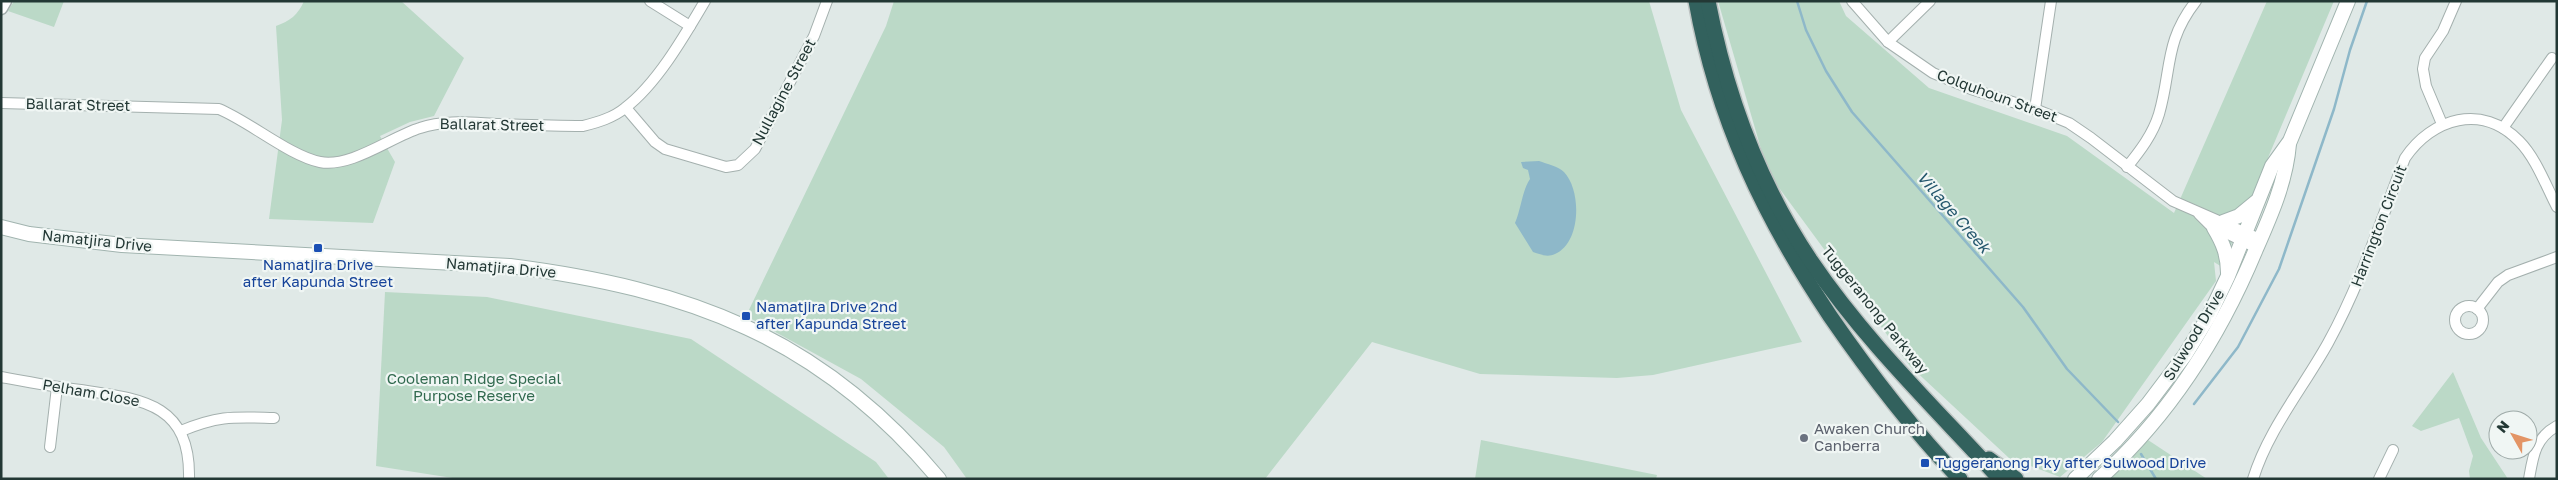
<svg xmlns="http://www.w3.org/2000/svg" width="2558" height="480" font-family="'Golos Text',sans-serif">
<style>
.green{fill:#bbd9c7}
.water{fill:#8eb8c9}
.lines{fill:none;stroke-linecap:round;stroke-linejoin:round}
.stream{stroke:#8eb8c9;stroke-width:2.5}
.minor-casing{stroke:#a4b0ae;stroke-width:12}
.tertiary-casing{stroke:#a4b0ae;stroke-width:15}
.secondary-casing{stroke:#a1b4af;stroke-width:16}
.motorway-casing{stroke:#bdc3c2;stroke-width:18}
.minor{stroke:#fff;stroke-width:10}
.tertiary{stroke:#fff;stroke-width:12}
.secondary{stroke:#fff;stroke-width:14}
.motorway{stroke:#32615d;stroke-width:15}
.transit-dot{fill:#1a4fb4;stroke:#f0f6f4;stroke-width:2}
.worship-dot{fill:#6b7280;stroke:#f0f6f4;stroke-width:2}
.labels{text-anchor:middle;stroke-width:4.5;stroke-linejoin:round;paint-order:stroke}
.street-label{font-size:15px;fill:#233835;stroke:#f0f6f4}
.transit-label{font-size:15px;fill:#164399;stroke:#f0f6f4;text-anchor:start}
.park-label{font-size:15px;fill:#316a4f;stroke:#f0f6f4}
.worship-label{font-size:15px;fill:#5b616d;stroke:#f0f6f4;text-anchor:start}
.water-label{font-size:16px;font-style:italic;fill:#24576d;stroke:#f0f6f4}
</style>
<rect width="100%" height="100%" fill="#e0e9e7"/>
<!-- green -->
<g class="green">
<path d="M 14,1 L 64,1 L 54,27 L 8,11 Z"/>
<path d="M 304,1 L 401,1 L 464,58 L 434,116 L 410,122 L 380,136 L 395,162 L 373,223 L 269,219 L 282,120 L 276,26 C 290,21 298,15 304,1 Z"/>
<path d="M 894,1 L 1649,1 L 1681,110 L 1802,342 L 1653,375 L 1617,378 L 1480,374 L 1372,342 L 1265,479 L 967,479 L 944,447 L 861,379 L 746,316 L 886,26 Z"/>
<path d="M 1718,1 L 1839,1 L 1846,16 L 1929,88 L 2067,136 L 2174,213 L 2267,1 L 2334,1 L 2222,267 L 2214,262 L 2216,281 L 2102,442 L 2060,477 L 2009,458 L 1910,366 L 1768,173 Z"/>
<path d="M 385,292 L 487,297 L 691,339 L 876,462 L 889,479 L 459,479 L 376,466 Z"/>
<path d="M 2453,372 L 2481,438 L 2508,479 L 2470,479 L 2469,471 L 2473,456 L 2459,418 L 2421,431 L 2412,426 Z"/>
<path d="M 1481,440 L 1657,475 L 1656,479 L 1475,479 Z"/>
<path d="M 2148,440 L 2207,479 L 2108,479 Z"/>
</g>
<!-- water -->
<path class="water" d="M 1539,161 C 1547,164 1558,166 1564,172 C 1582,191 1581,243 1555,254 C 1547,258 1540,254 1533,252 L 1515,223 C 1521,209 1522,191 1530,179 L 1528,170 L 1523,168 L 1521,162 Z"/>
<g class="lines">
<!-- stream -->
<g class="stream">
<path d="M 1797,1 L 1806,30 L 1826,71 L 1852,112 L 2023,307 L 2067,369 L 2118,422"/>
<path d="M 2194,404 L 2238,347 L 2279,269 L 2334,109 L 2350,50 L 2367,1"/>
<path d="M 2141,454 L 2156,479"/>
</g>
<defs>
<g id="minor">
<path d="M 650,1 L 690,26"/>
<path d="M 1852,1 L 1888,42 L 1933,73 L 1971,89 L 2035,109 L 2069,123 L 2091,138 L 2173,201 L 2260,239"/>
<path d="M 1888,42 L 1930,1"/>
<path d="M 1,103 L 219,109 C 250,122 290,156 320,162 C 351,168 391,137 420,128 C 446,119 473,123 499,124 C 527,125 555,126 583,126 C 598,122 613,118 625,108 C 657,84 685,35 705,1"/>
<path d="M 626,108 L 655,142 L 665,149 L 726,167 L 738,165 L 755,149 L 814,36 L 827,1"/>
<path d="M 2035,109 L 2051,1"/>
<path d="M 2442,124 L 2426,86 L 2423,69 L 2425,58 L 2443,31 L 2456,1"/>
<path d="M 2503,128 L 2552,58"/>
<path d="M 2127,167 C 2140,151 2153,134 2159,114 C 2172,69 2164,42 2196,1"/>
<path d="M 2199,214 L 2210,225 L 2257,248"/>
<circle cx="2469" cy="320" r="14"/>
<path d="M 2477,309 L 2498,282 L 2508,275 L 2557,257"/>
<path d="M 1,377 C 28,382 54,387 81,390 C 141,399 191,403 189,479"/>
<path d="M 181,431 C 220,415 234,417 274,418"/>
<path d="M 50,447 L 57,387"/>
<path d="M 2253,479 C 2268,430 2303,388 2328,343 C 2360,285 2381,220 2405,158 C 2432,118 2482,103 2519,141 C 2536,158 2546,186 2557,207"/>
<path d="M 2379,479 L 2393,450"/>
<path d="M 2529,479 C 2533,456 2535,438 2557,426"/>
</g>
<path id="tertiary" d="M 1,8 L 5,1"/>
<g id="secondary">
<path d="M 2223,222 L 2239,216 L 2256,202"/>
<path d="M 1,227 L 29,234 L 122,245 L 510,266 C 689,289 821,337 939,479"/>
<path d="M 2214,228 C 2223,243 2228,255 2228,273"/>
<path d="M 2075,479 L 2115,441 L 2148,404 L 2185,355 L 2209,316 L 2228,276 L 2272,166 L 2290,141 L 2348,1"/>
<path d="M 2099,479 C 2170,415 2220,336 2256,249 C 2271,215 2286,181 2289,144"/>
</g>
<g id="motorway">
<path d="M 1696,1 C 1717,119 1764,217 1830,316 C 1870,374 1911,428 1960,479"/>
<path d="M 1708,1 C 1726,94 1758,182 1811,261 C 1865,341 1935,408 2000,479"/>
<path d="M 1989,459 L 2016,479"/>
</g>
</defs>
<!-- minor casing -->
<use href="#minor" class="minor-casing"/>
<!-- tertiary casing -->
<use href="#tertiary" class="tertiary-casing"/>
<!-- secondary casing -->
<use href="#secondary" class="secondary-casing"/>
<!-- motorway casing -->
<use href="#motorway" class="motorway-casing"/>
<!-- minor -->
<use href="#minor" class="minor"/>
<!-- tertiary -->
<use href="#tertiary" class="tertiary"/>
<!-- secondary -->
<use href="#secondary" class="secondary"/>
<!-- motorway -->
<use href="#motorway" class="motorway"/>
</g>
<!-- markers -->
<g class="transit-dot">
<rect x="313" y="243" width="10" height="10" rx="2.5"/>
<rect x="741" y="311" width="10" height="10" rx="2.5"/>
<rect x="1920" y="458" width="10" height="10" rx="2.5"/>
</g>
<circle class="worship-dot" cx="1804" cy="438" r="5"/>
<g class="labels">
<!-- street labels -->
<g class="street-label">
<text transform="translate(784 92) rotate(-62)" y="5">Nullagine Street</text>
<text transform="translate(1997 96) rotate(20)" y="5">Colquhoun Street</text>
<text transform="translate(78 105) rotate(1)" y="5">Ballarat Street</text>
<text transform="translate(492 125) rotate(1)" y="5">Ballarat Street</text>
<text transform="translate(2379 226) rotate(-69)" y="5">Harrington Circuit</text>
<text transform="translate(97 241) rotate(6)" y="5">Namatjira Drive</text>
<text transform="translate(501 268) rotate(5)" y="5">Namatjira Drive</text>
<text transform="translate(1875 310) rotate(51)" y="5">Tuggeranong Parkway</text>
<text transform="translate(2194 335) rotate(-59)" y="5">Sulwood Drive</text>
<text transform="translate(91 393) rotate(10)" y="5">Pelham Close</text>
</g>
<!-- transit labels -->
<g class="transit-label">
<text x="318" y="270" text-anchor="middle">Namatjira Drive<tspan x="318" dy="17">after Kapunda Street</tspan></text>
<text x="756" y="312">Namatjira Drive 2nd<tspan x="756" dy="17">after Kapunda Street</tspan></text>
<text x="1935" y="468">Tuggeranong Pky after Sulwood Drive</text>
</g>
<!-- park labels -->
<g class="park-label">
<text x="474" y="384">Cooleman Ridge Special<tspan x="474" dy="17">Purpose Reserve</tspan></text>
</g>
<!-- worship labels -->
<g class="worship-label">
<text x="1814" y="434">Awaken Church<tspan x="1814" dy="17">Canberra</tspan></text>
</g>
<!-- water labels -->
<g class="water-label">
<text transform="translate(1954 212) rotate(49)" y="6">Village Creek</text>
</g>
</g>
<!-- border -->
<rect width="2558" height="480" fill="none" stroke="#233835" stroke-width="5"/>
<!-- north arrow -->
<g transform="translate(2513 435) rotate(309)"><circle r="24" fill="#f0f6f4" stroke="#9eaaa8"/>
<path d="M0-4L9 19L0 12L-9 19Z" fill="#e39465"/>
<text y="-8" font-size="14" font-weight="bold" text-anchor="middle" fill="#233835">N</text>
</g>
</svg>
